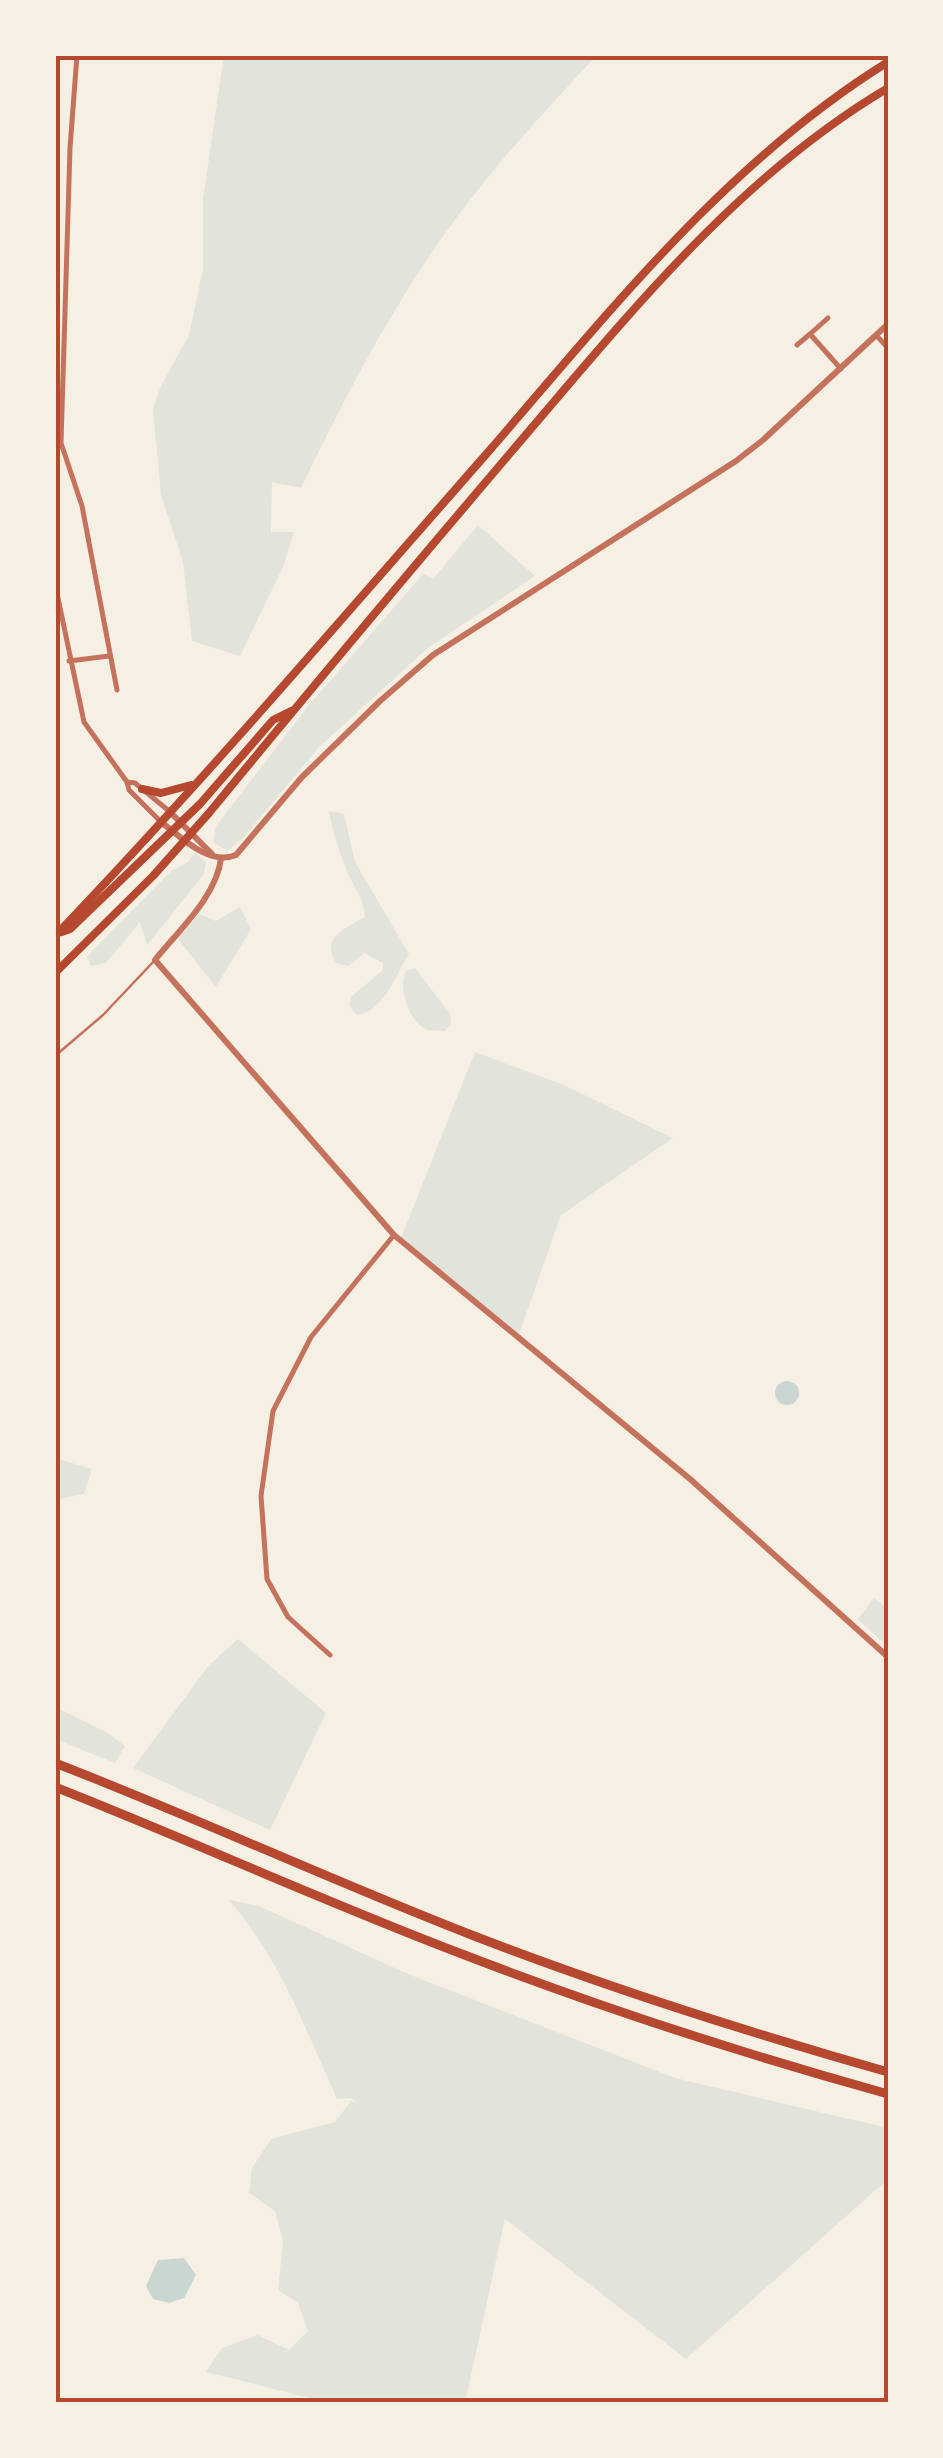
<svg xmlns="http://www.w3.org/2000/svg" width="943" height="2458" font-family="'Roboto Condensed',sans-serif">
<style>
.green{fill:#e2e4dc}
.water{fill:#c9d6d2}
.lines{fill:none;stroke-linecap:round;stroke-linejoin:round}
.service{stroke:#c5725c;stroke-width:2.5}
.minor{stroke:#c5725c;stroke-width:5}
.tertiary{stroke:#c5725c;stroke-width:6}
.trunk{stroke:#b5482f;stroke-width:8}
.motorway{stroke:#b5482f;stroke-width:9}
.neatline{fill:none;stroke:#b5482f;stroke-width:4}
</style>
<rect width="100%" height="100%" fill="#f6efe4"/>
<!-- green -->
<g class="green">
<path d="M 224,55 L 597,55 C 544,112 489,171 444,235 C 388,314 342,402 301,488 L 272,482 L 271,532 L 294,532 L 283,567 L 240,656 L 192,641 L 183,562 L 161,495 L 153,409 L 161,386 L 189,335 L 203,269 L 203,199 Z"/>
<path d="M 478,525 L 535,576 L 429,647 L 319,747 L 242,839 L 227,851 L 213,842 L 216,826 L 309,705 L 423,574 L 433,579 Z"/>
<path d="M 329,811 L 344,814 L 355,862 L 409,954 C 395,975 385,1011 357,1015 L 349,1006 L 351,997 L 383,970 L 383,963 L 364,953 L 349,966 L 336,963 C 320,937 346,928 365,917 C 364,899 353,885 346,869 C 339,850 332,831 329,811 Z"/>
<path d="M 195,853 L 206,862 L 204,874 L 147,945 L 140,922 L 106,963 L 91,966 L 87,957 L 171,871 L 188,862 Z"/>
<path d="M 240,907 L 251,929 L 216,987 L 178,939 L 199,914 L 216,921 Z"/>
<path d="M 415,968 L 450,1014 L 451,1024 L 445,1031 C 443,1031 429,1030 428,1030 C 408,1022 398,989 406,971 Z"/>
<path d="M 475,1052 L 566,1086 L 673,1138 L 561,1215 L 519,1334 L 401,1238 Z"/>
<path d="M 55,1458 L 92,1469 L 84,1494 L 55,1500 Z"/>
<path d="M 874,1598 L 888,1609 L 888,1647 L 858,1619 Z"/>
<path d="M 238,1639 L 326,1713 L 270,1830 L 133,1768 L 209,1665 Z"/>
<path d="M 55,1707 L 106,1732 L 125,1746 L 115,1763 L 55,1739 Z"/>
<path d="M 229,1900 L 259,1906 L 408,1974 L 675,2078 L 888,2128 L 888,2179 L 686,2359 L 505,2219 L 465,2403 L 329,2403 L 206,2372 L 222,2348 L 258,2335 L 289,2350 L 308,2331 L 298,2303 L 278,2290 L 283,2241 L 275,2211 L 249,2193 L 252,2168 L 271,2139 L 335,2122 L 351,2101 L 357,2102 L 350,2098 L 337,2099 C 306,2030 279,1957 229,1900 Z"/>
</g>
<!-- water -->
<g class="water">
<circle cx="787" cy="1393" r="12"/>
<path d="M 184,2258 L 196,2275 L 184,2298 L 169,2303 L 153,2299 L 146,2286 L 158,2260 Z"/>
</g>
<g class="lines">
<!-- service -->
<path class="service" d="M 55,1056 L 103,1015 L 155,960"/>
<!-- minor -->
<g class="minor">
<path d="M 77,55 L 70,148 L 61,443 L 82,506 L 117,690"/>
<path d="M 828,318 L 810,334 L 841,369"/>
<path d="M 876,335 L 888,348"/>
<path d="M 797,345 L 810,334"/>
<path d="M 55,584 L 84,722 L 127,782 L 129,790 L 161,822"/>
<path d="M 69,661 L 109,656"/>
<path d="M 127,782 L 135,783 L 169,811"/>
<path d="M 330,1655 L 288,1617 L 267,1579 L 261,1496 L 273,1411 L 311,1337 L 394,1235"/>
</g>
<!-- tertiary -->
<g class="tertiary">
<path d="M 170,812 L 212,854"/>
<path d="M 161,822 C 182,838 209,866 236,855 L 302,777 L 380,701 L 433,655 L 736,461 L 763,440 L 888,324"/>
<path d="M 221,858 C 217,896 178,931 155,960 L 394,1235 L 690,1479 L 888,1657"/>
</g>
<!-- trunk -->
<g class="trunk">
<path d="M 142,789 L 161,793 L 191,785"/>
<path d="M 62,932 L 70,929 L 200,804 L 273,720 L 291,711"/>
<path d="M 55,936 C 205,779 346,614 489,451 C 611,310 728,161 888,62"/>
<path d="M 55,973 L 153,876 L 209,813 C 309,691 410,571 512,451 C 625,319 736,178 888,88"/>
</g>
<!-- motorway -->
<g class="motorway">
<path d="M 55,1763 C 195,1817 330,1880 469,1934 C 606,1987 747,2032 888,2072"/>
<path d="M 55,1787 C 192,1841 325,1902 462,1954 C 602,2008 744,2054 888,2094"/>
</g>
</g>
<!-- border -->
<rect width="943" height="2458" fill="none" stroke="#f6efe4" stroke-width="115"/>
<rect x="58" y="58" width="828" height="2342" class="neatline"/>
</svg>
